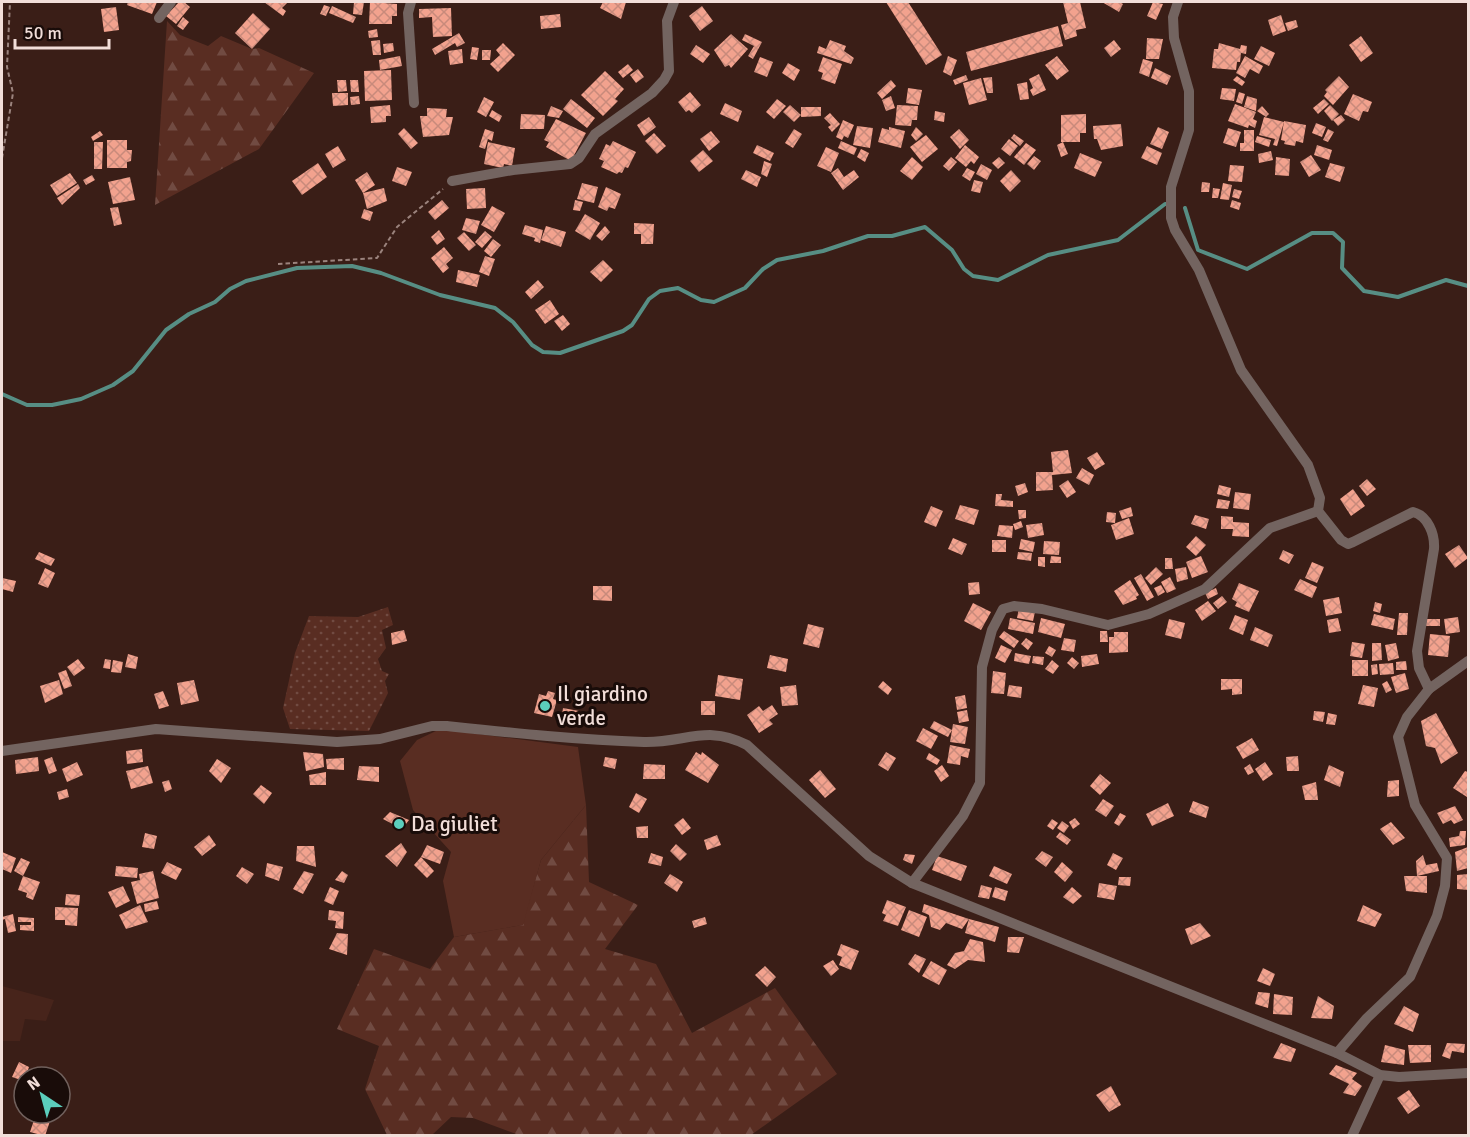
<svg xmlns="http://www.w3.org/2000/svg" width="1470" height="1137" font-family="Signika,sans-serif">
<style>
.built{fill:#47241b}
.grass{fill:url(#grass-dots)}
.forest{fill:url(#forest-firs)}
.park{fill:#592d22}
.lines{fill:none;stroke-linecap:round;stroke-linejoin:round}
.stream{stroke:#578e84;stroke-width:4}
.building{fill:url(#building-cross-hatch)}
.path{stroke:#9b837d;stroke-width:2;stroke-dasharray:4.5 3;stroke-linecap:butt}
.street{stroke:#736460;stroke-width:10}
.poi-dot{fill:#5bcebc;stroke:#190c09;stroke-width:2}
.labels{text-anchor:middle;stroke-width:6;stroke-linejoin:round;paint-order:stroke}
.poi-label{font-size:21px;fill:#f2ded9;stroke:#190c09;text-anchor:start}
</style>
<defs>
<pattern id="grass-dots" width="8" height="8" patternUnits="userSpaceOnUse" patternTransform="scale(1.5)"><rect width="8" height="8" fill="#592d22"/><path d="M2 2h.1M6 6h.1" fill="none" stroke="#714b42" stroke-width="1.8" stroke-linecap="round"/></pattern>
<pattern id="forest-firs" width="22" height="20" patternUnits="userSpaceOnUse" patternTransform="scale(1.5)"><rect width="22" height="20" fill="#592d22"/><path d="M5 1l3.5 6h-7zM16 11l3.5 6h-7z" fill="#714b42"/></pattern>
<pattern id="building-cross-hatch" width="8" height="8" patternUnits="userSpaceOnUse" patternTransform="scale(1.5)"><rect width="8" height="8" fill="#f2a28e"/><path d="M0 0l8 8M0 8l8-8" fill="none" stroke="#c88a7b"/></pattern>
</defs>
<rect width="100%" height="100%" fill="#3a1e17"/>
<!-- built -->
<path class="built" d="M 2,986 L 54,1000 L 46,1021 L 25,1019 L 20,1041 L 2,1041 Z"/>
<!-- grass -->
<path class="grass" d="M 388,607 L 393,625 L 382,630 L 386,648 L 378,659 L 382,671 L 389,674 L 385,681 L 388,693 L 369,731 L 290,729 L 283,708 L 295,653 L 309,616 L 358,617 Z"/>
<!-- forest -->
<g class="forest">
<path d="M 167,21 L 180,35 L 208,46 L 221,36 L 252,49 L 259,48 L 314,73 L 259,149 L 155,205 Z"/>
<path d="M 586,805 L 589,882 L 638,905 L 605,949 L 656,964 L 692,1033 L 775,988 L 837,1074 L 751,1135 L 519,1135 L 473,1118 L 451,1117 L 432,1135 L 387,1135 L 365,1089 L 379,1046 L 337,1029 L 374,949 L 430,969 L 454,937 L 522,925 L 541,860 Z"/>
</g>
<!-- park -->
<path class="park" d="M 440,729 L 578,747 L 586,805 L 541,860 L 523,925 L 454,937 L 443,881 L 451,852 L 413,810 L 400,761 L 417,740 Z"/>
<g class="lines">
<!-- stream -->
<g class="stream">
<path d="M 1185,208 L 1198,250 L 1247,269 L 1312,233 L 1333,233 L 1343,242 L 1342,268 L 1364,291 L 1398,297 L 1446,280 L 1468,286"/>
<path d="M 2,394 L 27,405 L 52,405 L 81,399 L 113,385 L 133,371 L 166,330 L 189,314 L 215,302 L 230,289 L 246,281 L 297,268 L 352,266 L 381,273 L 440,295 L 495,308 L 513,322 L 532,345 L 543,352 L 560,353 L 623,331 L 632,325 L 649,299 L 660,291 L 678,288 L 701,300 L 714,302 L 745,288 L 763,269 L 777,260 L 823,251 L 868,236 L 892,236 L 925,227 L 952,250 L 964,269 L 973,276 L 998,280 L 1048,255 L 1118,240 L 1165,204 L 1169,204"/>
</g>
</g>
<!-- building -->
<g class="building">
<path d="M 128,2 L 157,2 L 152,14 L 127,5 Z"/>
<path d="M 179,2 L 184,2 L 190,7 L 176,24 L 166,16 Z"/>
<path d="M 264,2 L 288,2 L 282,8 L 286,11 L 283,16 Z"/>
<path d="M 354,2 L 364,2 L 362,15 L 353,14 Z"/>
<path d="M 370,2 L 397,4 L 397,16 L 392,16 L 392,24 L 369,24 Z"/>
<path d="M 603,2 L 626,2 L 621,19 L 600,8 Z"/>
<path d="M 886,2 L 908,2 L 942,55 L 926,65 Z"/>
<path d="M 1063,2 L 1080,2 L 1086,28 L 1076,30 L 1077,36 L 1065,40 L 1061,25 L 1068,23 Z"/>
<path d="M 1102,2 L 1119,2 L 1123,4 L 1119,12 Z"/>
<path d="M 1153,2 L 1163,4 L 1156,20 L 1147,16 Z"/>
<path d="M 324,5 L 330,7 L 326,16 L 320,14 Z"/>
<path d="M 332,6 L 356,17 L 353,23 L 329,13 Z"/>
<path d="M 702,6 L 713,21 L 700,31 L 689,16 Z"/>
<path d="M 116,7 L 119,30 L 104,32 L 101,9 Z"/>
<path d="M 451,8 L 452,36 L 433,37 L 432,17 L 419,18 L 419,9 Z"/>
<path d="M 253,13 L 270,29 L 252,49 L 235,33 Z"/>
<path d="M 560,14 L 561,27 L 541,29 L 540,16 Z"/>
<path d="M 1281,15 L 1286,31 L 1273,36 L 1268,20 Z"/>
<path d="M 183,17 L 189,22 L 183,30 L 177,26 Z"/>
<path d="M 1296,20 L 1298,27 L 1288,31 L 1285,23 Z"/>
<path d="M 1058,26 L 1063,46 L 971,71 L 966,52 Z"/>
<path d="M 377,29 L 378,37 L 369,38 L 368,31 Z"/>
<path d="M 459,33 L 465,43 L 457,47 L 455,43 L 435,55 L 432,49 Z"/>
<path d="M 731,34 L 748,49 L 731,68 L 729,65 L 725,67 L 714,50 Z"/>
<path d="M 745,34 L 762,42 L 753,59 L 748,56 L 754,46 L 742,40 Z"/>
<path d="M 1361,36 L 1373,53 L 1361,62 L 1349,45 Z"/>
<path d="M 1147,38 L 1163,39 L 1159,59 L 1146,59 Z"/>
<path d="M 380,40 L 381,55 L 373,55 L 371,41 Z"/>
<path d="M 830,40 L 846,46 L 844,51 L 854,58 L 851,64 L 817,53 L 819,46 L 826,49 Z"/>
<path d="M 1114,40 L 1121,49 L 1111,57 L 1104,48 Z"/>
<path d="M 393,43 L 394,51 L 384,53 L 383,44 Z"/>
<path d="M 503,43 L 515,55 L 498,72 L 490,64 L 500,55 L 496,50 Z"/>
<path d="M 1219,43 L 1240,49 L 1241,45 L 1247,46 L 1246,54 L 1241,53 L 1240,62 L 1237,62 L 1236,70 L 1212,68 L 1214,49 L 1218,49 Z"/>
<path d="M 696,45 L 710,54 L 703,63 L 690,54 Z"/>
<path d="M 1261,46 L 1275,53 L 1269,66 L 1254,59 Z"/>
<path d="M 472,47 L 479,48 L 477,60 L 470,59 Z"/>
<path d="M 462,49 L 463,63 L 450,65 L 448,51 Z"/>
<path d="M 482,50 L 491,50 L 490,60 L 482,60 Z"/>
<path d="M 400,56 L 402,66 L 380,70 L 379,60 Z"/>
<path d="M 948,56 L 957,60 L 951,76 L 943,72 Z"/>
<path d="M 1057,56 L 1069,71 L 1057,80 L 1045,65 Z"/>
<path d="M 1245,56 L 1263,66 L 1259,74 L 1250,69 L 1245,78 L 1236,73 Z"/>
<path d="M 760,57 L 773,62 L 767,77 L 754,72 Z"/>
<path d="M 823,57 L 842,64 L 835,84 L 821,79 L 823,73 L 818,71 Z"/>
<path d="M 1143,59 L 1153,62 L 1149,77 L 1139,73 Z"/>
<path d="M 788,63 L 800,70 L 794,81 L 782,73 Z"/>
<path d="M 628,64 L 633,70 L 623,78 L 618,72 Z"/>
<path d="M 1155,68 L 1171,76 L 1167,85 L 1151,78 Z"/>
<path d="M 638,69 L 644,77 L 636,83 L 630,75 Z"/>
<path d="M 391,70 L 392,100 L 365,101 L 364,71 Z"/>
<path d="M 605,71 L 624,89 L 615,99 L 618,101 L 603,116 L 581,95 Z"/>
<path d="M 1039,74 L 1046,90 L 1033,96 L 1030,90 L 1033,88 L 1029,79 Z"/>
<path d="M 966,75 L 968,80 L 955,85 L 953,80 Z"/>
<path d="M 1237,76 L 1245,82 L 1242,86 L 1233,80 Z"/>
<path d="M 1339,76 L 1349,87 L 1333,105 L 1324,96 L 1327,92 L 1325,90 Z"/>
<path d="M 992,77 L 993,93 L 987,93 L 983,78 Z"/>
<path d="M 981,78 L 987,100 L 969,105 L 963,83 Z"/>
<path d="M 337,80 L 346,80 L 347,91 L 338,92 Z"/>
<path d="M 350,80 L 358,80 L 359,92 L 351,92 Z"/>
<path d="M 891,80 L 896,86 L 882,99 L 877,93 Z"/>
<path d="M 1027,82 L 1029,99 L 1020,100 L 1017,84 Z"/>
<path d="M 908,88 L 922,90 L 919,105 L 906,103 Z"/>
<path d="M 1222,88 L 1236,89 L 1234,101 L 1220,99 Z"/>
<path d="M 690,92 L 701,105 L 692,113 L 689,110 L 686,112 L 678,102 Z"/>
<path d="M 1239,92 L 1245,94 L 1242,104 L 1236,102 Z"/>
<path d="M 332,93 L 348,93 L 348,105 L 333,106 Z"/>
<path d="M 1353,94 L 1372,102 L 1368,112 L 1363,111 L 1359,121 L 1344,114 Z"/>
<path d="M 359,96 L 360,104 L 351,105 L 350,97 Z"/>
<path d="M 891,96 L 895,108 L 886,111 L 882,100 Z"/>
<path d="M 1247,96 L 1257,99 L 1256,111 L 1244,107 Z"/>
<path d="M 484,97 L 494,102 L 486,117 L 477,112 Z"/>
<path d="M 571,99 L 595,118 L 587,128 L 563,109 Z"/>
<path d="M 777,99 L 786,106 L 774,119 L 766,112 Z"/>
<path d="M 1324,99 L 1329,104 L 1318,114 L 1313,108 Z"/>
<path d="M 725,103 L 742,111 L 738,122 L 720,114 Z"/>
<path d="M 1235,104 L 1256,112 L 1253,119 L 1257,121 L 1255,128 L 1249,125 L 1248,128 L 1228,121 Z"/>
<path d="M 390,105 L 391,116 L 386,116 L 386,122 L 371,123 L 370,107 Z"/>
<path d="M 790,105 L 801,115 L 794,122 L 783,112 Z"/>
<path d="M 897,105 L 918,106 L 917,120 L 912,120 L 911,126 L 895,125 Z"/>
<path d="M 1330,105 L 1339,114 L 1332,121 L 1324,111 Z"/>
<path d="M 551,106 L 563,111 L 559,118 L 547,116 Z"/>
<path d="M 1262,106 L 1269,114 L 1266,117 L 1257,111 Z"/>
<path d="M 801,107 L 821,107 L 821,116 L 801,117 Z"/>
<path d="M 427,108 L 447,109 L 446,117 L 453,117 L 449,135 L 423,137 L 420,116 L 427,116 Z"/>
<path d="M 492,110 L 502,116 L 499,122 L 489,116 Z"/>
<path d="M 935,111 L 945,113 L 944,122 L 934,120 Z"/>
<path d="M 830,113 L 840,124 L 832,132 L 828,127 L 831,125 L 824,118 Z"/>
<path d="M 521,114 L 545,115 L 544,129 L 520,129 Z"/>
<path d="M 1086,114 L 1086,133 L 1080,133 L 1080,142 L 1061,142 L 1061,115 Z"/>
<path d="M 1341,115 L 1345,120 L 1338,126 L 1333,120 Z"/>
<path d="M 649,117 L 656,127 L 644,136 L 637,125 Z"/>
<path d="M 1264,117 L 1284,122 L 1277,146 L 1273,145 L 1275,139 L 1259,135 Z"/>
<path d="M 556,119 L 586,133 L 571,161 L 546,147 L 549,142 L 544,140 Z"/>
<path d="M 843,120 L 854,125 L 848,138 L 844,136 L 842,140 L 836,137 Z"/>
<path d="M 1284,121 L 1306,125 L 1303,143 L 1296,141 L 1295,146 L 1284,144 L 1285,141 L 1281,140 Z"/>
<path d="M 1316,123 L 1326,127 L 1322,137 L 1312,133 Z"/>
<path d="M 1121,124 L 1123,146 L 1101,150 L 1097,139 L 1094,139 L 1093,126 Z"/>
<path d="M 857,126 L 873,128 L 870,148 L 853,145 Z"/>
<path d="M 889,127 L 905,131 L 901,148 L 878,142 L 882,128 L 889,130 Z"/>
<path d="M 916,127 L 923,134 L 916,141 L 911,135 Z"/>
<path d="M 1158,127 L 1169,132 L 1162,149 L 1150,144 Z"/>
<path d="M 404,128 L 418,143 L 411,149 L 398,134 Z"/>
<path d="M 1228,128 L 1241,132 L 1236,147 L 1223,143 Z"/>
<path d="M 485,129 L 494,132 L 492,141 L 488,139 L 485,149 L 479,147 Z"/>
<path d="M 794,129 L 802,134 L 793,148 L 785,143 Z"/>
<path d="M 959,129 L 969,140 L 960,149 L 950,137 Z"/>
<path d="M 1328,129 L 1334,132 L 1328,142 L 1323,140 Z"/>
<path d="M 1244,130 L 1254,130 L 1254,151 L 1240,151 L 1240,143 L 1244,143 Z"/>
<path d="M 100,131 L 103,135 L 93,141 L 91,137 Z"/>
<path d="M 711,131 L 720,142 L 709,151 L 700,139 Z"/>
<path d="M 654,133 L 666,146 L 657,154 L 645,141 Z"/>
<path d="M 1014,134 L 1024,141 L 1020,146 L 1011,138 Z"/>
<path d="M 926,135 L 938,149 L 922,162 L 910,147 Z"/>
<path d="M 1257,136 L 1271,140 L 1269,147 L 1255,142 Z"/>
<path d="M 1009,139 L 1018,146 L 1010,156 L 1001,149 Z"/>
<path d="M 107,140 L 127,140 L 127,150 L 132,150 L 131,161 L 127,162 L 127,168 L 107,168 Z"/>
<path d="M 613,141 L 636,152 L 628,168 L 625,167 L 622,173 L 619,172 L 617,174 L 601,167 L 604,161 L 599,159 L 606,144 L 610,146 Z"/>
<path d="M 841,141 L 857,148 L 854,155 L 838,148 Z"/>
<path d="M 94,142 L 103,142 L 102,169 L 94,169 Z"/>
<path d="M 488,142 L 515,148 L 512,166 L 504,164 L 503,168 L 484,164 Z"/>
<path d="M 1063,142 L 1068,154 L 1061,157 L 1057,145 Z"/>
<path d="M 1026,143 L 1036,150 L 1024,165 L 1014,157 Z"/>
<path d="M 757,145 L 774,153 L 770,161 L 753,153 Z"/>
<path d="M 965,145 L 979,157 L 974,164 L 971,161 L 966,167 L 955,158 Z"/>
<path d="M 1317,145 L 1332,150 L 1329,160 L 1314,155 Z"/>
<path d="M 338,146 L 346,160 L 333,168 L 325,154 Z"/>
<path d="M 1147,146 L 1162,153 L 1157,165 L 1141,158 Z"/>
<path d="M 826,147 L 839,153 L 831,172 L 817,166 Z"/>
<path d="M 861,149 L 869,153 L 865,162 L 857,157 Z"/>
<path d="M 703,150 L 713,161 L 699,172 L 690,161 Z"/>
<path d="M 1271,151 L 1273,160 L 1259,163 L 1258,154 Z"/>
<path d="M 1080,153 L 1102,162 L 1095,177 L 1074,168 Z"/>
<path d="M 1311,155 L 1321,170 L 1309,177 L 1300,162 Z"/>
<path d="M 1034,156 L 1041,161 L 1034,170 L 1027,164 Z"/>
<path d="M 912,157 L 923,167 L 912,180 L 900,171 Z"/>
<path d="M 951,157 L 957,162 L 949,171 L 943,166 Z"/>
<path d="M 999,157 L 1005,163 L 998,169 L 992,163 Z"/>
<path d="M 1276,157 L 1290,159 L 1289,176 L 1275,175 Z"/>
<path d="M 764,161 L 772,164 L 767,177 L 761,174 Z"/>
<path d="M 318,163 L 327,177 L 302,195 L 292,181 Z"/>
<path d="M 1330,163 L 1345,167 L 1340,182 L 1325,177 Z"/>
<path d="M 981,164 L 992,170 L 987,180 L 976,174 Z"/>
<path d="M 1230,165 L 1244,166 L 1242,182 L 1228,181 Z"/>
<path d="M 397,167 L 412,172 L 406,186 L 392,181 Z"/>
<path d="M 838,168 L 844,177 L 854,170 L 859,177 L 843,190 L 831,173 Z"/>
<path d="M 967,168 L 975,172 L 970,181 L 962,176 Z"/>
<path d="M 746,170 L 761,177 L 757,187 L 741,179 Z"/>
<path d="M 1011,170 L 1021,181 L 1010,192 L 1000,181 Z"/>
<path d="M 367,172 L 375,185 L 363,193 L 355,180 Z"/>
<path d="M 70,173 L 77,183 L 57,196 L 50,185 Z"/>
<path d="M 92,175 L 95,180 L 86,185 L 83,180 Z"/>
<path d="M 130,177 L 135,200 L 113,204 L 108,182 Z"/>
<path d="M 974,180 L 983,182 L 980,193 L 971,191 Z"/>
<path d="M 1202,182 L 1210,183 L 1209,192 L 1201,192 Z"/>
<path d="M 582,183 L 598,187 L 594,203 L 577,199 Z"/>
<path d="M 1223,183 L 1232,185 L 1229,200 L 1220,199 Z"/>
<path d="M 78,184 L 80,188 L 62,205 L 57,198 Z"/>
<path d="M 606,187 L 621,194 L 615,209 L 609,207 L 607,211 L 598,207 Z"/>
<path d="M 384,188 L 387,201 L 367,209 L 363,193 Z"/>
<path d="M 485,188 L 486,208 L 467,209 L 466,189 Z"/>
<path d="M 1213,188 L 1220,189 L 1218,198 L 1212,198 Z"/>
<path d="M 1234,189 L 1242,191 L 1239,199 L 1232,197 Z"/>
<path d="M 442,200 L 449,208 L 435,220 L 428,212 Z"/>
<path d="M 575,200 L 583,202 L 580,211 L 573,210 Z"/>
<path d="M 1232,200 L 1241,203 L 1239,210 L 1230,207 Z"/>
<path d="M 492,206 L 505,213 L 494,232 L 481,225 Z"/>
<path d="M 118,207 L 122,224 L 114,226 L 110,208 Z"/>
<path d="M 364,209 L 373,212 L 370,221 L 361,218 Z"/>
<path d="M 585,214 L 600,223 L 590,240 L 575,231 Z"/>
<path d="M 466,218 L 480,221 L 476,234 L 462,230 Z"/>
<path d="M 634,223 L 654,224 L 653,244 L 641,244 L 641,234 L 634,234 Z"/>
<path d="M 525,225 L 543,230 L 540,243 L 534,241 L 535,238 L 522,234 Z"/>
<path d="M 546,226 L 566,232 L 561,247 L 541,240 Z"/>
<path d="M 605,226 L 610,232 L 602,241 L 596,236 Z"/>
<path d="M 439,230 L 445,239 L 437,245 L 431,237 Z"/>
<path d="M 485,231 L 492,237 L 482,248 L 475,242 Z"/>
<path d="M 464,232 L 476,245 L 469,251 L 457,238 Z"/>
<path d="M 493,239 L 501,245 L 491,257 L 484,251 Z"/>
<path d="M 444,247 L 453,258 L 446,264 L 449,268 L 443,273 L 431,258 Z"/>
<path d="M 485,256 L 495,259 L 489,276 L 479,272 Z"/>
<path d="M 603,260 L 613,270 L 601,282 L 590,272 Z"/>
<path d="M 458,270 L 480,275 L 477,287 L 456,282 Z"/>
<path d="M 538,280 L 544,287 L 531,299 L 525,292 Z"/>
<path d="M 550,300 L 559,314 L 545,324 L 535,310 Z"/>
<path d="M 563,315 L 570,324 L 562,331 L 554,321 Z"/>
<path d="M 1068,450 L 1072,473 L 1052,475 L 1053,490 L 1036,491 L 1036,472 L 1053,472 L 1051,452 Z"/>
<path d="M 1097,452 L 1105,464 L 1095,470 L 1087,458 Z"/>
<path d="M 1082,468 L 1094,475 L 1089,485 L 1076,478 Z"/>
<path d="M 1367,479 L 1376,489 L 1367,496 L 1359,486 Z"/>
<path d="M 1068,480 L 1076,492 L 1067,498 L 1059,486 Z"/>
<path d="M 1025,483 L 1028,492 L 1018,496 L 1015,486 Z"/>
<path d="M 1219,485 L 1231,488 L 1229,497 L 1217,494 Z"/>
<path d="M 1353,489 L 1365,506 L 1351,516 L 1340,499 Z"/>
<path d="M 1235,492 L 1251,494 L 1249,510 L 1233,508 Z"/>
<path d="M 996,494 L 1002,494 L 1001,500 L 1013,501 L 1013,507 L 995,506 Z"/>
<path d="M 1218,499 L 1230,501 L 1228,509 L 1216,508 Z"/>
<path d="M 960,505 L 979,510 L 974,525 L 955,519 Z"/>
<path d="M 931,506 L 943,511 L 936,527 L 924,522 Z"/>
<path d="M 1131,507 L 1133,516 L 1122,519 L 1119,511 Z"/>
<path d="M 1018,510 L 1026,510 L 1026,518 L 1019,519 Z"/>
<path d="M 1107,512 L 1116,513 L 1115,523 L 1106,522 Z"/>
<path d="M 1195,515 L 1209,519 L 1206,529 L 1191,524 Z"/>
<path d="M 1221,516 L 1233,517 L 1233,522 L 1249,523 L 1249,537 L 1232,536 L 1233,529 L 1221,529 Z"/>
<path d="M 1129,518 L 1134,534 L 1116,540 L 1111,525 Z"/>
<path d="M 1021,521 L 1023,527 L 1015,530 L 1013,524 Z"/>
<path d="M 1042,523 L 1044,535 L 1028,538 L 1026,525 Z"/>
<path d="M 999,525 L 1013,526 L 1012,538 L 997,536 Z"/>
<path d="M 1196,536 L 1206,545 L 1196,556 L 1186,547 Z"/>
<path d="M 953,538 L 967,544 L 962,555 L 948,549 Z"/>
<path d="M 1021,539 L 1035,542 L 1033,552 L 1019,549 Z"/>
<rect x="992" y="540" width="14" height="12"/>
<path d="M 1044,541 L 1060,542 L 1059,555 L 1043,554 Z"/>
<path d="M 1459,545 L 1468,558 L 1455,568 L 1445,554 Z"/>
<path d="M 1283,550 L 1294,555 L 1289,564 L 1279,559 Z"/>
<path d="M 39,552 L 55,559 L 51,566 L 35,559 Z"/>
<path d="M 1018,552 L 1032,553 L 1031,561 L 1017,559 Z"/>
<path d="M 1051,556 L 1061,557 L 1061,563 L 1050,563 Z"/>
<path d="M 1201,556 L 1208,572 L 1192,578 L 1186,562 Z"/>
<path d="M 1038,557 L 1045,557 L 1045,567 L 1038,566 Z"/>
<path d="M 1165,558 L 1172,558 L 1173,569 L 1165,569 Z"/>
<path d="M 1312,562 L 1324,567 L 1317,583 L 1305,578 Z"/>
<path d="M 1156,567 L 1163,574 L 1151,585 L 1145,578 Z"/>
<path d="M 1186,567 L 1188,579 L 1177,582 L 1175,569 Z"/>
<path d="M 45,568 L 55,573 L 48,588 L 38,584 Z"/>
<path d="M 1141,574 L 1154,597 L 1147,601 L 1134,578 Z"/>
<path d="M 1170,577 L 1176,589 L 1167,593 L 1161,582 Z"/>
<path d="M 2,578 L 16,581 L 13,592 L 2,589 Z"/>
<path d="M 1300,579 L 1317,587 L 1312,598 L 1294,590 Z"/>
<path d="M 1130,580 L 1139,595 L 1136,597 L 1137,599 L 1123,605 L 1114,591 Z"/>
<path d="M 979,582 L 980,594 L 969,595 L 968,583 Z"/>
<path d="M 1239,583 L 1259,591 L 1249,612 L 1235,606 L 1237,602 L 1232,599 Z"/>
<path d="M 1161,585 L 1165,592 L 1158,596 L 1154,588 Z"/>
<path d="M 593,586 L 612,586 L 612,601 L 593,600 Z"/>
<path d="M 1216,588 L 1218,594 L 1208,599 L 1205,593 Z"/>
<path d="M 1222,596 L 1227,602 L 1218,609 L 1213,603 Z"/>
<path d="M 1339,597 L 1342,613 L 1326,616 L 1323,600 Z"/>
<path d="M 1208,601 L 1216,611 L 1202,621 L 1195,610 Z"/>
<path d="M 1375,602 L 1382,604 L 1380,613 L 1373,611 Z"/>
<path d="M 973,603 L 991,612 L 981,630 L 964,621 Z"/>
<path d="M 1019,608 L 1035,612 L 1033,621 L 1017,618 Z"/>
<path d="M 1399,613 L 1408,613 L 1407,635 L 1397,635 Z"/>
<path d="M 1374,614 L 1395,619 L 1393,630 L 1371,625 Z"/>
<path d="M 1235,615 L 1248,620 L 1243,635 L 1229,629 Z"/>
<path d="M 1458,617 L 1460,632 L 1446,634 L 1444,619 Z"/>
<path d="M 1010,618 L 1035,623 L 1033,634 L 1008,629 Z"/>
<path d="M 1041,618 L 1065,624 L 1061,638 L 1038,632 Z"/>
<path d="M 1338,618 L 1341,631 L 1329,633 L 1327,620 Z"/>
<path d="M 1169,619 L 1185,623 L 1181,639 L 1165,635 Z"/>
<rect x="1425" y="619" width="15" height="7"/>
<path d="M 808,624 L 824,628 L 819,648 L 803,644 Z"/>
<path d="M 1255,627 L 1273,635 L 1268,647 L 1250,640 Z"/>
<path d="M 404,630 L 407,641 L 392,645 L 391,633 Z"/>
<path d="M 1004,631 L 1019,641 L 1014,648 L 999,637 Z"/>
<path d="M 1100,631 L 1107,631 L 1108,642 L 1100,642 Z"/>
<path d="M 1114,632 L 1128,632 L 1128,652 L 1109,653 L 1109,637 L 1114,637 Z"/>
<path d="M 1430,634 L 1450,636 L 1448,657 L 1428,655 Z"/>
<path d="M 1026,638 L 1033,643 L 1028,650 L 1021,644 Z"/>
<path d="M 1064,638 L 1076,640 L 1074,652 L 1061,650 Z"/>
<path d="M 1352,642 L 1365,644 L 1362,658 L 1350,656 Z"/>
<path d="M 1372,643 L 1381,643 L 1382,660 L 1372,661 Z"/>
<path d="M 1396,643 L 1399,658 L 1388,661 L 1385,645 Z"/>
<path d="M 1001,645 L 1012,650 L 1005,663 L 995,658 Z"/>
<path d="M 1049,646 L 1056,650 L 1052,657 L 1045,653 Z"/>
<path d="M 1015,653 L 1031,656 L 1029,664 L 1014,661 Z"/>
<path d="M 128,654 L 138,657 L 136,669 L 125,667 Z"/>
<path d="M 1097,654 L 1099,664 L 1082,667 L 1081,656 Z"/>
<path d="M 770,655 L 788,659 L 786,672 L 767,668 Z"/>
<path d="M 1033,656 L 1044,657 L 1043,665 L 1032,663 Z"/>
<path d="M 1072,657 L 1079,663 L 1074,669 L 1067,663 Z"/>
<path d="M 78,659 L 85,668 L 74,676 L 67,667 Z"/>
<path d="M 105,659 L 111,660 L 110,669 L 103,668 Z"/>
<path d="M 113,660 L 123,662 L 121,673 L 111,672 Z"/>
<path d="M 1052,660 L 1059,666 L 1053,674 L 1045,669 Z"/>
<rect x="1352" y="660" width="16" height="16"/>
<path d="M 1406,661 L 1407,670 L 1396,670 L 1396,662 Z"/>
<path d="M 1393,663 L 1394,674 L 1380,675 L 1379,664 Z"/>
<path d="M 1377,664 L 1378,674 L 1372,675 L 1371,665 Z"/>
<path d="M 66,670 L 72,686 L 64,689 L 58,673 Z"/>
<path d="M 993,671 L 1006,673 L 1004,694 L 991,693 Z"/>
<path d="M 1405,673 L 1409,689 L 1396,693 L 1391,677 Z"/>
<path d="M 718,675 L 743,679 L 740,700 L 715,696 Z"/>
<path d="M 1221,679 L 1242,679 L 1242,694 L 1232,695 L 1232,689 L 1221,690 Z"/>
<path d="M 59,680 L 63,694 L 45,703 L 40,686 Z"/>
<path d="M 194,680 L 199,701 L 181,705 L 177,683 Z"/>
<path d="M 883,681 L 892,689 L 888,695 L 878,687 Z"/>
<path d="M 1387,681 L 1392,690 L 1386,693 L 1382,684 Z"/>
<path d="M 796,685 L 798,705 L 782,706 L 780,687 Z"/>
<path d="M 1009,685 L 1022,687 L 1021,698 L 1007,696 Z"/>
<path d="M 1363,685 L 1378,688 L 1374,707 L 1358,704 Z"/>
<path d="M 163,691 L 169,706 L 159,709 L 154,694 Z"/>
<path d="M 548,691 L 555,693 L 553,699 L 557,700 L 552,717 L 534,713 L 539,694 L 546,696 Z"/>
<path d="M 965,695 L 967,708 L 957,710 L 955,697 Z"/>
<rect x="701" y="701" width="14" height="14"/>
<path d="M 772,705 L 778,714 L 769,720 L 773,724 L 759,733 L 747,715 L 759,706 L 763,711 Z"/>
<path d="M 563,708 L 579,711 L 577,724 L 561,721 Z"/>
<path d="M 967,710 L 969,721 L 959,723 L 957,712 Z"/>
<path d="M 1314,711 L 1325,712 L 1323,722 L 1313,720 Z"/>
<path d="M 1328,713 L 1337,715 L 1335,725 L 1326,724 Z"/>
<path d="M 1436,713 L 1458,753 L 1441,764 L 1435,748 L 1426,746 L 1421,721 Z"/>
<path d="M 934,721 L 952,730 L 948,737 L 930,728 Z"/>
<path d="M 953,724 L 968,727 L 965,744 L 950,742 Z"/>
<path d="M 923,728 L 938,736 L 931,749 L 916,741 Z"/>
<path d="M 1252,738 L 1259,750 L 1243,759 L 1236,747 Z"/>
<path d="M 950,745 L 970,749 L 968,758 L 961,756 L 960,765 L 947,763 Z"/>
<path d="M 142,749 L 143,762 L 127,764 L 126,751 Z"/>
<path d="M 303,752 L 323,754 L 324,767 L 306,771 Z"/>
<path d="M 696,752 L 701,755 L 702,752 L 719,765 L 708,783 L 685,770 Z"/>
<path d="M 886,752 L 896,758 L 888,771 L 878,765 Z"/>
<path d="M 929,753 L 940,760 L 937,765 L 926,759 Z"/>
<path d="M 1298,756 L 1299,771 L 1287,771 L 1286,757 Z"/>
<path d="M 38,757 L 39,771 L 16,774 L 15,760 Z"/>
<path d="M 52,757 L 57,771 L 49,774 L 44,760 Z"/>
<path d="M 605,757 L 617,759 L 615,769 L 603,766 Z"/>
<path d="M 344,758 L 344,770 L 327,769 L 326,759 Z"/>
<path d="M 217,759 L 231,768 L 221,783 L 209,771 Z"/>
<path d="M 77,762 L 83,775 L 67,782 L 62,769 Z"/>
<path d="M 1265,762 L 1273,774 L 1263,781 L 1255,769 Z"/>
<path d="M 644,764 L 665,765 L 665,779 L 643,779 Z"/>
<path d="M 1250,764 L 1254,772 L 1248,775 L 1244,768 Z"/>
<path d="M 942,765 L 949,776 L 941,782 L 934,771 Z"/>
<path d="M 1329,765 L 1344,772 L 1340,787 L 1324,780 Z"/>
<path d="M 148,766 L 153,783 L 131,789 L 126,771 Z"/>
<path d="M 359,766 L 379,767 L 379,782 L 357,780 Z"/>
<path d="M 820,770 L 836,789 L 825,798 L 809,780 Z"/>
<path d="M 1465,771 L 1468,772 L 1467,797 L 1453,788 Z"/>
<path d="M 326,772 L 326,785 L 310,785 L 309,775 Z"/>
<path d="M 1100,774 L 1111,783 L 1100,795 L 1090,786 Z"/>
<path d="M 169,780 L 172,789 L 165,792 L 162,782 Z"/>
<path d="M 1399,780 L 1399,796 L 1387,797 L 1388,781 Z"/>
<path d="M 1316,782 L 1318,800 L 1305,800 L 1302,786 Z"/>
<path d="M 261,785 L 272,793 L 264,804 L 253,794 Z"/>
<path d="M 67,789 L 69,797 L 59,800 L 57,792 Z"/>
<path d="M 636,793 L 647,799 L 639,813 L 629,807 Z"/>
<path d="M 1103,799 L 1114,806 L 1106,817 L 1095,810 Z"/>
<path d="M 1193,801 L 1209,807 L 1206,818 L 1189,812 Z"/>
<path d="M 1168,803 L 1174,816 L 1152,826 L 1146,814 Z"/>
<path d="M 1455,806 L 1463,820 L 1454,824 L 1451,820 L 1443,824 L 1437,813 Z"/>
<path d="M 390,812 L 409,820 L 402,829 L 383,819 Z"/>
<path d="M 1120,813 L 1126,816 L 1119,826 L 1114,823 Z"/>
<path d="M 683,818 L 691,828 L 682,835 L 674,825 Z"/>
<path d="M 1075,818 L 1080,824 L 1073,829 L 1069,822 Z"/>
<path d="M 1052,819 L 1058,823 L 1053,830 L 1047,826 Z"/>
<path d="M 1062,821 L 1069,826 L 1064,833 L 1057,828 Z"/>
<path d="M 1391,822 L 1405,838 L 1393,845 L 1380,829 Z"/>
<path d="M 648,826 L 648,838 L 637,838 L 636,827 Z"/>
<path d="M 1460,831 L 1466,831 L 1465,845 L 1450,847 L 1449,838 L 1459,836 Z"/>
<path d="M 1060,832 L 1071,840 L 1067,845 L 1056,837 Z"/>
<path d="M 145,833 L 157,836 L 154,849 L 142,847 Z"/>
<path d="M 209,835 L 216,845 L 202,856 L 194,847 Z"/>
<path d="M 717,835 L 721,845 L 707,850 L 704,840 Z"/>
<path d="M 401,843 L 407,852 L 397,867 L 385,856 Z"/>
<path d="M 676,844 L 687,854 L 680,861 L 670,851 Z"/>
<path d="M 427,845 L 444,852 L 440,864 L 421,857 Z"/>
<path d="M 297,846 L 314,846 L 316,867 L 296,861 Z"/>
<path d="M 1468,847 L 1468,868 L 1457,871 L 1455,852 Z"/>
<path d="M 1042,851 L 1053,857 L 1046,867 L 1035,859 Z"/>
<path d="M 2,852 L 16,858 L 11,873 L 2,869 Z"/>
<path d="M 651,853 L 663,857 L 661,866 L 648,863 Z"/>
<path d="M 1113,853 L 1123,858 L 1116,870 L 1107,865 Z"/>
<path d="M 905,854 L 915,855 L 912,864 L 903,860 Z"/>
<path d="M 1423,855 L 1426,865 L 1437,863 L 1439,871 L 1417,876 L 1416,861 Z"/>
<path d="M 937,856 L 967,866 L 961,881 L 932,870 Z"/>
<path d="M 421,857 L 434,871 L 427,878 L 414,865 Z"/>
<path d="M 21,858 L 30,862 L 23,876 L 14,871 Z"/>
<path d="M 167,862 L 182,869 L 176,880 L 161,873 Z"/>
<path d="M 1062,862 L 1073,872 L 1065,882 L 1054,872 Z"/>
<path d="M 267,863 L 283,867 L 279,881 L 265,876 Z"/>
<path d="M 116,866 L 138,868 L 137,878 L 115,876 Z"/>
<path d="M 994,866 L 1012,874 L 1007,884 L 989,876 Z"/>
<path d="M 242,867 L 254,874 L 247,884 L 236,876 Z"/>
<path d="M 153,871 L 159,898 L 137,904 L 131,882 L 140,880 L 139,874 Z"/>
<path d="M 304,871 L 314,874 L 303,894 L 293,889 Z"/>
<path d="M 342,871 L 348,875 L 344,883 L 335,880 Z"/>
<path d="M 670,874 L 683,882 L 677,892 L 664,883 Z"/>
<path d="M 1468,874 L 1468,890 L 1457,889 L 1457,875 Z"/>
<path d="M 23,876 L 40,882 L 33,900 L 26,897 L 27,893 L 18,890 Z"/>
<path d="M 1404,876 L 1427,876 L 1427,893 L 1406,891 Z"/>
<path d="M 1119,877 L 1131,877 L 1130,886 L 1118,885 Z"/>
<path d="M 1099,883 L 1117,886 L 1114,900 L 1097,897 Z"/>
<path d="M 981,885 L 992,888 L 989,899 L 978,897 Z"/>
<path d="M 123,886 L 130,901 L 116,908 L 108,892 Z"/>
<path d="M 330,887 L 339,891 L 333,905 L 324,901 Z"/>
<path d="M 995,887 L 1008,891 L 1005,901 L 992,897 Z"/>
<path d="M 1072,887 L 1082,896 L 1073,904 L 1063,897 Z"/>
<path d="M 66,894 L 80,895 L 79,906 L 65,905 Z"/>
<path d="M 887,900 L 906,907 L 898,926 L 883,921 L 886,915 L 882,913 Z"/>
<path d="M 157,901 L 159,909 L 145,912 L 144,904 Z"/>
<path d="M 924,904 L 969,919 L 962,929 L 946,923 L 940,930 L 931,927 L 929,915 L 922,912 Z"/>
<path d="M 140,905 L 148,922 L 126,929 L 119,915 Z"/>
<path d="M 1363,905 L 1382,914 L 1375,927 L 1357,921 Z"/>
<path d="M 55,907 L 78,908 L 77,926 L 65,925 L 65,920 L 55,920 Z"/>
<path d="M 329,910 L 344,912 L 343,929 L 335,928 L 336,921 L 328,920 Z"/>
<path d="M 909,910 L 927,917 L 919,937 L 901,930 Z"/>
<path d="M 13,914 L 16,931 L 8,933 L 5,919 L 2,920 L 2,917 Z"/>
<path d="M 18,917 L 34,918 L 34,931 L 20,930 L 20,925 L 31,925 L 31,922 L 18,922 Z"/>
<path d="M 705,917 L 707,924 L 694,928 L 692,921 Z"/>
<path d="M 969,919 L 999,927 L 995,942 L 965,933 Z"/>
<path d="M 1200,923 L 1211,936 L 1191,945 L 1185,929 Z"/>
<path d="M 337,933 L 348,934 L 347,955 L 329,949 Z"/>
<path d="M 1008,937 L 1024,937 L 1019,953 L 1007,952 Z"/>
<path d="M 970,939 L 983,942 L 985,962 L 968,960 L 955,969 L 947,965 L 955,953 L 964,951 Z"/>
<path d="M 841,944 L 859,951 L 851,970 L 839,965 L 842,957 L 837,955 Z"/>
<path d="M 915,954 L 926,959 L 919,973 L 908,964 Z"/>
<path d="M 833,960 L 839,969 L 831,976 L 823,966 Z"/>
<path d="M 931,961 L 947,970 L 939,985 L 922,976 Z"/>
<path d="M 765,966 L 776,977 L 767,987 L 755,975 Z"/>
<path d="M 1263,968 L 1275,974 L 1270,986 L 1257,981 Z"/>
<path d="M 1258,992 L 1270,993 L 1268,1008 L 1255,1004 Z"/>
<path d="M 1274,994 L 1293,997 L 1292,1015 L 1273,1014 Z"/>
<path d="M 1318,996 L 1334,1006 L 1332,1019 L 1311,1018 Z"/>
<path d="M 1404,1006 L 1419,1014 L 1413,1032 L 1394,1024 Z"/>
<path d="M 1281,1043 L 1296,1049 L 1291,1062 L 1273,1058 Z"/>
<path d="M 1447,1043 L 1465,1044 L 1464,1053 L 1452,1051 L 1450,1059 L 1442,1056 Z"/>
<path d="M 1385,1045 L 1405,1050 L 1404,1065 L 1381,1062 Z"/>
<path d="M 1408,1045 L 1431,1045 L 1431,1062 L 1410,1063 Z"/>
<path d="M 19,1062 L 29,1067 L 24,1081 L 12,1077 Z"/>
<path d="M 1336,1065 L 1357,1073 L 1352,1079 L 1362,1086 L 1355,1096 L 1343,1093 L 1349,1084 L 1329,1074 Z"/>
<path d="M 1111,1086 L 1121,1105 L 1109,1112 L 1096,1095 Z"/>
<path d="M 1409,1090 L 1420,1106 L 1408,1114 L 1397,1098 Z"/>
<path d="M 35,1117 L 50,1121 L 45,1136 L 30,1132 Z"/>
</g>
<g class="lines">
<!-- path -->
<g class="path">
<path d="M 2,158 L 13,93 L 7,67 L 10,2"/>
<path d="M 278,264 L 377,258 L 397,227 L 443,189"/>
</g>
<!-- street -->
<g class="street">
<path d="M 411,2 L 408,13 L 414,103"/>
<path d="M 1178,2 L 1173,17 L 1174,38 L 1189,91 L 1189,130 L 1171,187 L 1171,218 L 1175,230 L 1199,270 L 1241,370 L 1308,465 L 1320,498 L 1318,511 L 1341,540 L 1348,544 L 1353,542 L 1413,512 C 1428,516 1435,534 1434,549 L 1417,651 L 1419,668 L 1429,689"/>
<path d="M 159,18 L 171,2"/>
<path d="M 452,181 L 513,170 L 570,164 L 579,158 L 595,134 L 652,93 L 664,80 L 669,71 L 667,21 L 674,2"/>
<path d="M 2,751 L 156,729 L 337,742 L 380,739 L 432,726 L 447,726 C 513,733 578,740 644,742 C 685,743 707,724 747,745 L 869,856 L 912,883 L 1337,1053 L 1380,1075 L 1399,1077 L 1468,1073"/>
<path d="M 912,883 L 963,816 L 980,783 L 982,667 L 992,630 L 1003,609 L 1014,606 L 1042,609 L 1108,625 L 1149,614 L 1205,589 L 1270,528 L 1318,511"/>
<path d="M 1337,1053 L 1367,1018 L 1410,977 L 1437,916 L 1445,886 L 1447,858 L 1415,805 L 1398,737 L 1407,717 L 1429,689 L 1468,661"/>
<path d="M 1352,1136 L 1380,1075"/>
</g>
</g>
<!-- markers -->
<g class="poi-dot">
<circle cx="545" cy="706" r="6"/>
<circle cx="399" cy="824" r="6"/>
</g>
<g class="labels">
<!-- poi labels -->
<g class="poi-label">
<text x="557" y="701">Il giardino<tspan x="557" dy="24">verde</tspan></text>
<text x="411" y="831">Da giuliet</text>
</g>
</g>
<!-- border -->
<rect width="1470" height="1137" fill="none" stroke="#f2ded9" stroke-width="6"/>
<!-- north arrow -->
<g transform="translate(42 1095) rotate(324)"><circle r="28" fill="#190c09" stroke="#70605c" stroke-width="1.5"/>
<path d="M0-4.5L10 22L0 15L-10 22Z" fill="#5bcebc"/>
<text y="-9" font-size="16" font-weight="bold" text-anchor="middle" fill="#f2ded9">N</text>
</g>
<!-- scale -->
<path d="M15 39v9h94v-9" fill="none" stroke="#f2ded9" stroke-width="3"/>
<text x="24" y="39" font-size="18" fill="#f2ded9" stroke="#190c09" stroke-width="4.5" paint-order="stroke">50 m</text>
</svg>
